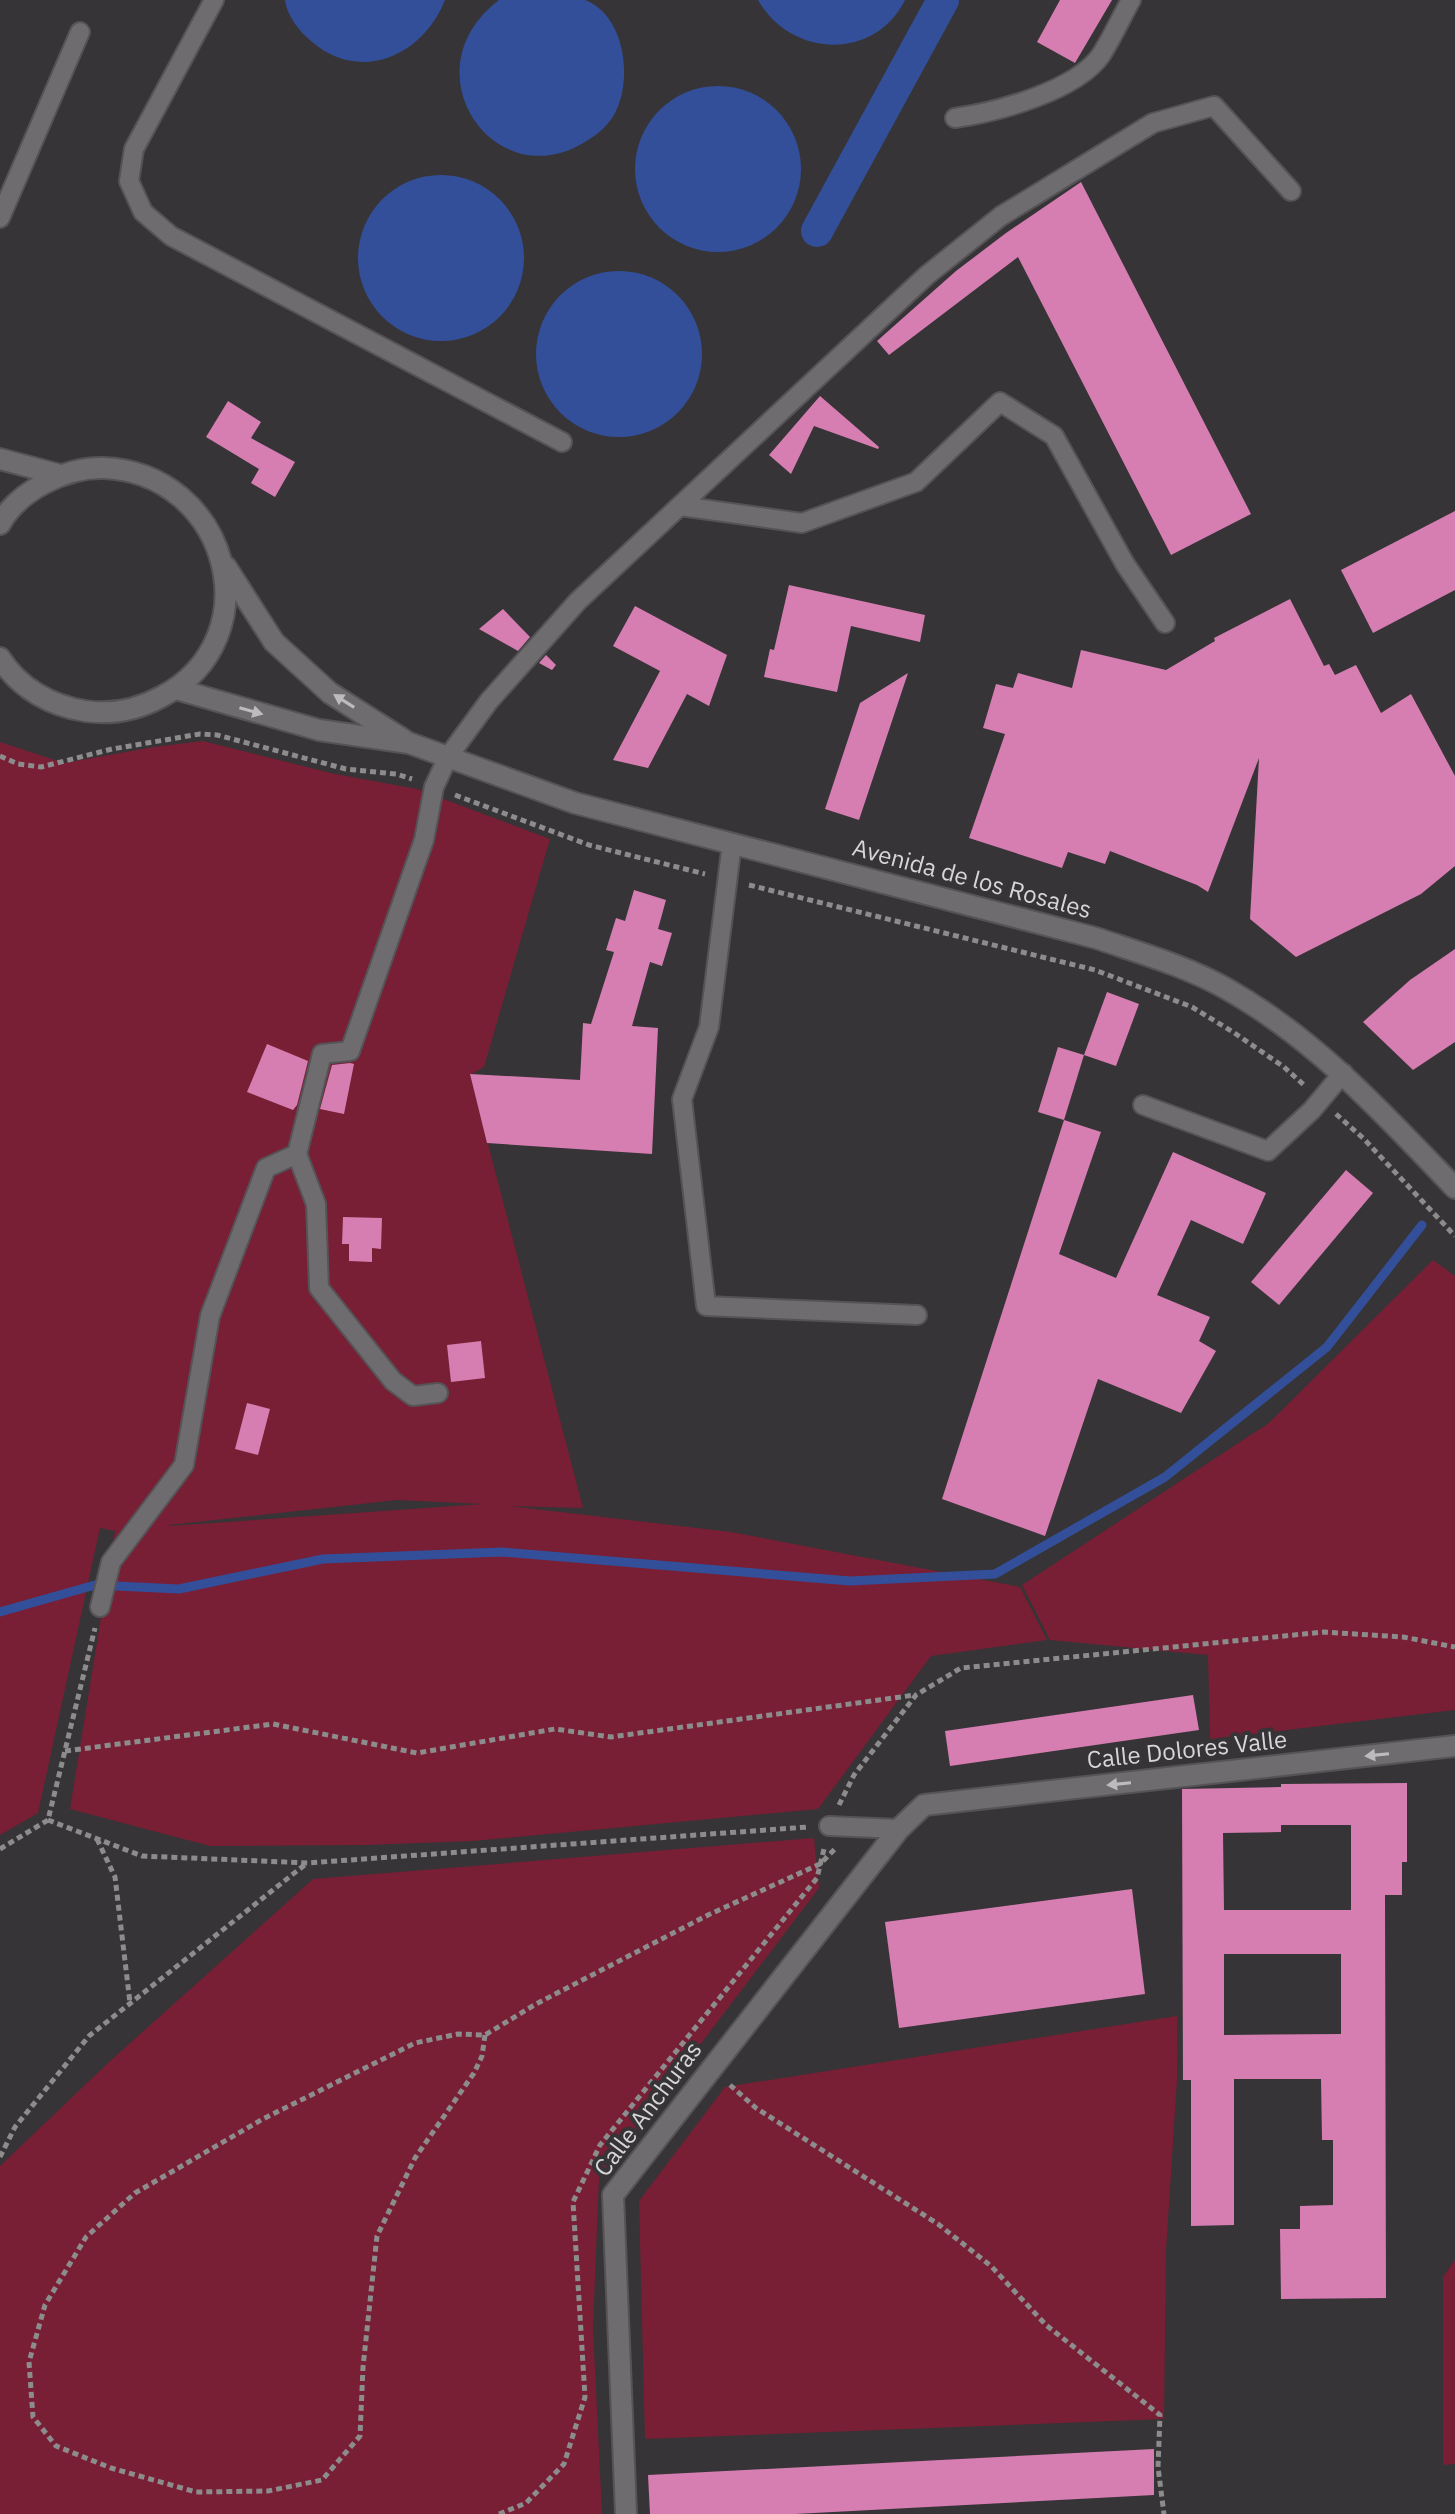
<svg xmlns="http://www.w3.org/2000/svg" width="1455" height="2514" font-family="'IBM Plex Sans',sans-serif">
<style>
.green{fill:#781f35;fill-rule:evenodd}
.water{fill:#334f9a}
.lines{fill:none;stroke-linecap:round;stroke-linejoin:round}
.stream{stroke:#334f9a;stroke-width:9}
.canal{stroke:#334f9a;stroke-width:32}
.building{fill:#d67db2;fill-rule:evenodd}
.lane-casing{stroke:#555356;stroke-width:22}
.street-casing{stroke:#555356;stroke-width:24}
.secondary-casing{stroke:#555356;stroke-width:24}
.path{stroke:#8d8c8d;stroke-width:5;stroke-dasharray:6 4;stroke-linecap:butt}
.lane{stroke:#6e6c6f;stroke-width:18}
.street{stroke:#6e6c6f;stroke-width:20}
.secondary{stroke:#6e6c6f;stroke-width:20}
.oneway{fill:#bdbcbd}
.labels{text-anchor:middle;stroke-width:8;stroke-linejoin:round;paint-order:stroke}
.street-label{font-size:24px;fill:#d7d6d7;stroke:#363436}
</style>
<rect width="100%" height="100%" fill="#363436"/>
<!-- green -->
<g class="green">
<path d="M 203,741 L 335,774 L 417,789 L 550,839 L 484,1067 L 470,1075 L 583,1508 L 509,1506 L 731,1532 L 1020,1587 L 1047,1640 L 931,1656 L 818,1809 L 473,1841 L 366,1845 L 210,1846 L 70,1809 L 115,1531 L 100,1528 L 38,1813 L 0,1835 L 0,742 L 64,763 L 154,747 ZM 397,1500 L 483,1504 L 169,1526 L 169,1525 Z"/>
<path d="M 1433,1260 L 1455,1276 L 1455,1710 L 1210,1739 L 1208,1655 L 1050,1640 L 1022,1585 L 1269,1423 Z"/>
<path d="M 814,1838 L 819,1888 L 599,2178 L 593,2328 L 602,2514 L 0,2514 L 0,2166 L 108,2063 L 313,1879 Z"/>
<path d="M 1177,2016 L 1177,2080 L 1166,2250 L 1164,2419 L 645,2439 L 639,2201 L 725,2087 Z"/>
<path d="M 1455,2260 L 1455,2464 L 1443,2465 L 1443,2277 Z"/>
</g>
<!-- water -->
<g class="water">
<path d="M 285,0 L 445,0 C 423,56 360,84 311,41 C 299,31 287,16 285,0 Z"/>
<path d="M 499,0 C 515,0 574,0 585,0 C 625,15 633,79 615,113 C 609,125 597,135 585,142 C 495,198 406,71 499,0 Z"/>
<path d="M 758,0 L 905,0 C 875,61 791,58 758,0 Z"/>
<circle cx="718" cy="169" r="83"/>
<circle cx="441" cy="258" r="83"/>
<circle cx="619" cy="354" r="83"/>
</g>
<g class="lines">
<!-- stream -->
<path class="stream" d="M 0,1612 L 95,1585 L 179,1589 L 323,1559 L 502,1552 L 850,1581 L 995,1574 L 1165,1477 L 1327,1347 L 1422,1225"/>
<!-- canal -->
<path class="canal" d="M 817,231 L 943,0"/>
</g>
<!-- building -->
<g class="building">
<path d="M 1060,0 L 1112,0 L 1075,63 L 1037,42 Z"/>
<path d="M 1081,182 L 1251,514 L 1171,555 L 1018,257 L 889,355 L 877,341 L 956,271 L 1006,233 Z"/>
<path d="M 820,396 L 879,447 L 878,449 L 814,426 L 791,474 L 769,455 Z"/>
<path d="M 228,401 L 261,422 L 251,438 L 295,462 L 275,497 L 251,483 L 259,469 L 206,437 Z"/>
<path d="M 1455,511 L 1455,590 L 1373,633 L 1341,570 Z"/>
<path d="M 789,585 L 925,615 L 920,642 L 851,626 L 837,692 L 764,677 L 770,649 L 774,650 Z"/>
<path d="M 1290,599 L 1324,666 L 1329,664 L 1335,675 L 1356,665 L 1381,713 L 1411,694 L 1455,776 L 1455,866 L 1421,894 L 1296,957 L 1250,919 L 1259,758 L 1208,892 L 1197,885 L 1110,851 L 1105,864 L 1068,852 L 1062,868 L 969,838 L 1005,734 L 983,728 L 996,684 L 1013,688 L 1018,673 L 1072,688 L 1081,650 L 1166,670 L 1215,641 L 1214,638 Z"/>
<path d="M 635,606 L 727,655 L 709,706 L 687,694 L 648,768 L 613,760 L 660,671 L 613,646 Z"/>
<path d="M 503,609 L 530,637 L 518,651 L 479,629 Z"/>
<path d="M 546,655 L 556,665 L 552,670 L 539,663 Z"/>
<path d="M 908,673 L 859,820 L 825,809 L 860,703 Z"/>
<path d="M 634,890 L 666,900 L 658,929 L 672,933 L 662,966 L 650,962 L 632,1026 L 658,1028 L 652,1154 L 487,1143 L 470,1074 L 580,1080 L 583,1023 L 591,1024 L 614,952 L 606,950 L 616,918 L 625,921 Z"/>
<path d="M 1455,949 L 1455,1042 L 1413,1070 L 1363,1022 L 1410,980 Z"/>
<path d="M 1107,992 L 1139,1004 L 1116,1066 L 1084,1055 Z"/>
<path d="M 267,1044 L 308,1061 L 297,1105 L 293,1110 L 247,1092 Z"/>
<path d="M 1058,1047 L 1084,1055 L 1064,1120 L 1038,1112 Z"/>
<path d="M 350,1063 L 354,1064 L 344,1114 L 320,1109 L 332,1065 Z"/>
<path d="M 1064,1120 L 1101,1132 L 1059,1254 L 1116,1278 L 1173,1152 L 1266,1193 L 1243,1244 L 1191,1220 L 1157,1295 L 1210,1317 L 1199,1341 L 1216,1351 L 1181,1413 L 1098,1379 L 1045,1536 L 942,1499 Z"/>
<path d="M 1346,1170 L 1373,1193 L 1279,1305 L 1251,1282 Z"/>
<path d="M 343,1217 L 382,1218 L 381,1249 L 372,1248 L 372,1262 L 349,1261 L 349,1244 L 342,1244 Z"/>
<path d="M 481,1341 L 485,1378 L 451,1382 L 447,1345 Z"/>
<path d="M 247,1403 L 270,1409 L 258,1455 L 235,1449 Z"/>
<path d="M 1193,1695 L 1199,1730 L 950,1766 L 945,1731 Z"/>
<path d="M 1407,1783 L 1407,1862 L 1402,1862 L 1402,1895 L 1385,1895 L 1386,2298 L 1281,2299 L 1280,2229 L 1300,2229 L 1300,2206 L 1333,2205 L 1333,2140 L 1322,2140 L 1321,2079 L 1234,2079 L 1234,2225 L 1191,2226 L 1191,2080 L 1183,2080 L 1182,1789 L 1281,1787 L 1281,1784 ZM 1281,1825 L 1351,1825 L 1351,1910 L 1224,1910 L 1223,1833 L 1281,1832 ZM 1224,1954 L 1341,1954 L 1341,2034 L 1224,2035 Z"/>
<path d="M 1132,1889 L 1145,1994 L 899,2028 L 885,1922 Z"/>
<path d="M 1154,2449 L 1154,2495 L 795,2514 L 650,2514 L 648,2475 Z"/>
</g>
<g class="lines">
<defs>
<g id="lane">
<path d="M 214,0 L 134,149 L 129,181 L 143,212 L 171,236 L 562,442"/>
<path d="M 955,118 C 997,112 1076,91 1101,55 C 1112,38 1121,18 1131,0"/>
<path d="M 0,218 L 80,32"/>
<path d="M 680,506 L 802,523 L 916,482 L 1000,402 L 1054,436 L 1125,564 L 1165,623"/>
<path d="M 732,843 L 709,1027 L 682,1099 L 706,1306 L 917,1315"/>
<path d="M 1143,1105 L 1268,1151 L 1312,1110 L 1343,1073"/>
<path d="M 297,1154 L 316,1204 L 319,1288 L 393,1381 L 413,1396 L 438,1393"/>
<path d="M 100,1607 L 111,1562 L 184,1465 L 210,1316 L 266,1168 L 297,1154 L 322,1054 L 350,1051 L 424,840 L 434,787 L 448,757 L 489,701 L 578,601 L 926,276 L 1001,216 L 1153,123 L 1214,106 L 1291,191"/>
<path d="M 829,1826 L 899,1829"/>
</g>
<path id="street" d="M 626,2514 L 613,2195 L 899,1829 L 924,1805 L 1455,1746"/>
<g id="secondary">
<path d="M 0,459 L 60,475"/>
<path d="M 0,524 C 18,491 66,467 103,468 C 228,472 274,638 161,697 C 137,710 112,715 85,711 C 51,706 19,688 0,658"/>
<path d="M 226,567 L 274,642 L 330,693 L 404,740"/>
<path d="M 176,689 L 319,730 L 409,743 L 575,803 L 1096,938 C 1140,953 1186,966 1227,989 C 1317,1040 1384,1114 1455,1188"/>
</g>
</defs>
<!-- lane casing -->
<use href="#lane" class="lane-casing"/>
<!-- street casing -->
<use href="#street" class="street-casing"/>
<!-- secondary casing -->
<use href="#secondary" class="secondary-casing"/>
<!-- path -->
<g class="path">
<path d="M 0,756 L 18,764 L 41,767 L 112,749 L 200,734 L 217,735 L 346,769 L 396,774 L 412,779"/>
<path d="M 455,795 L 589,845 L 705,874"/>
<path d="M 749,885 L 1095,970 L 1192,1007 L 1233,1032 L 1284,1067 L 1305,1086"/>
<path d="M 1336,1114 L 1364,1139 L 1455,1236"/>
<path d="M 65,1751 L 273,1724 L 417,1753 L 555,1729 L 611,1737 L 915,1695"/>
<path d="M 839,1805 L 854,1775 L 916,1695 L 961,1668 L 1324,1632 L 1403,1637 L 1455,1647"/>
<path d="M 48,1820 L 142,1856 L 308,1863 L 808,1827"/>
<path d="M 97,1839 L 115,1877 L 130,2003"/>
<path d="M 0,1849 L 48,1820 L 95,1628"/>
<path d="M 485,2035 L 482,2056 L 474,2073 L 415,2158 L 377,2236 L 363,2367 L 360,2436 L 322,2480 L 268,2491 L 196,2492 L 111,2468 L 56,2446 L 33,2417 L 29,2362 L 45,2305 L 86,2237 L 135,2193 L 263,2119 L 415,2043 L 458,2034 L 485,2035 L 536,2004 L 708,1915 L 820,1864 L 835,1849"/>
<path d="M 730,2085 L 756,2108 L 938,2224 L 991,2266 L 1046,2325 L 1160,2415 L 1158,2467 L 1164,2514"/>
<path d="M 0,2157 L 15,2127 L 89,2036 L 307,1863"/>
<path d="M 499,2514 L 526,2503 L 564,2464 L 585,2397 L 573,2202 L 600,2145 L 817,1878 L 824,1849"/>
</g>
<!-- lane -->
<use href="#lane" class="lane"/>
<!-- street -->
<use href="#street" class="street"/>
<!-- secondary -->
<use href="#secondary" class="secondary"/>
</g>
<!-- one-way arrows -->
<defs><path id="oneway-solid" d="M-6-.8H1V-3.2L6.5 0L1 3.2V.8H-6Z" transform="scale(2)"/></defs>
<g class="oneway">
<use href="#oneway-solid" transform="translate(344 701) rotate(-148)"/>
<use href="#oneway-solid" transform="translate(251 711) rotate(16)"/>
<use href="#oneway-solid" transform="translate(1377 1755) rotate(174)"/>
<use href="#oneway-solid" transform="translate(1119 1784) rotate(174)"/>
</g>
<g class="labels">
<!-- street labels -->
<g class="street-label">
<text transform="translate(972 879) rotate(15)" y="8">Avenida de los Rosales</text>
<text transform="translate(1187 1750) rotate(-6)" y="8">Calle Dolores Valle</text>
<text transform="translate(648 2109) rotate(-53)" y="8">Calle Anchuras</text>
</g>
</g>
</svg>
